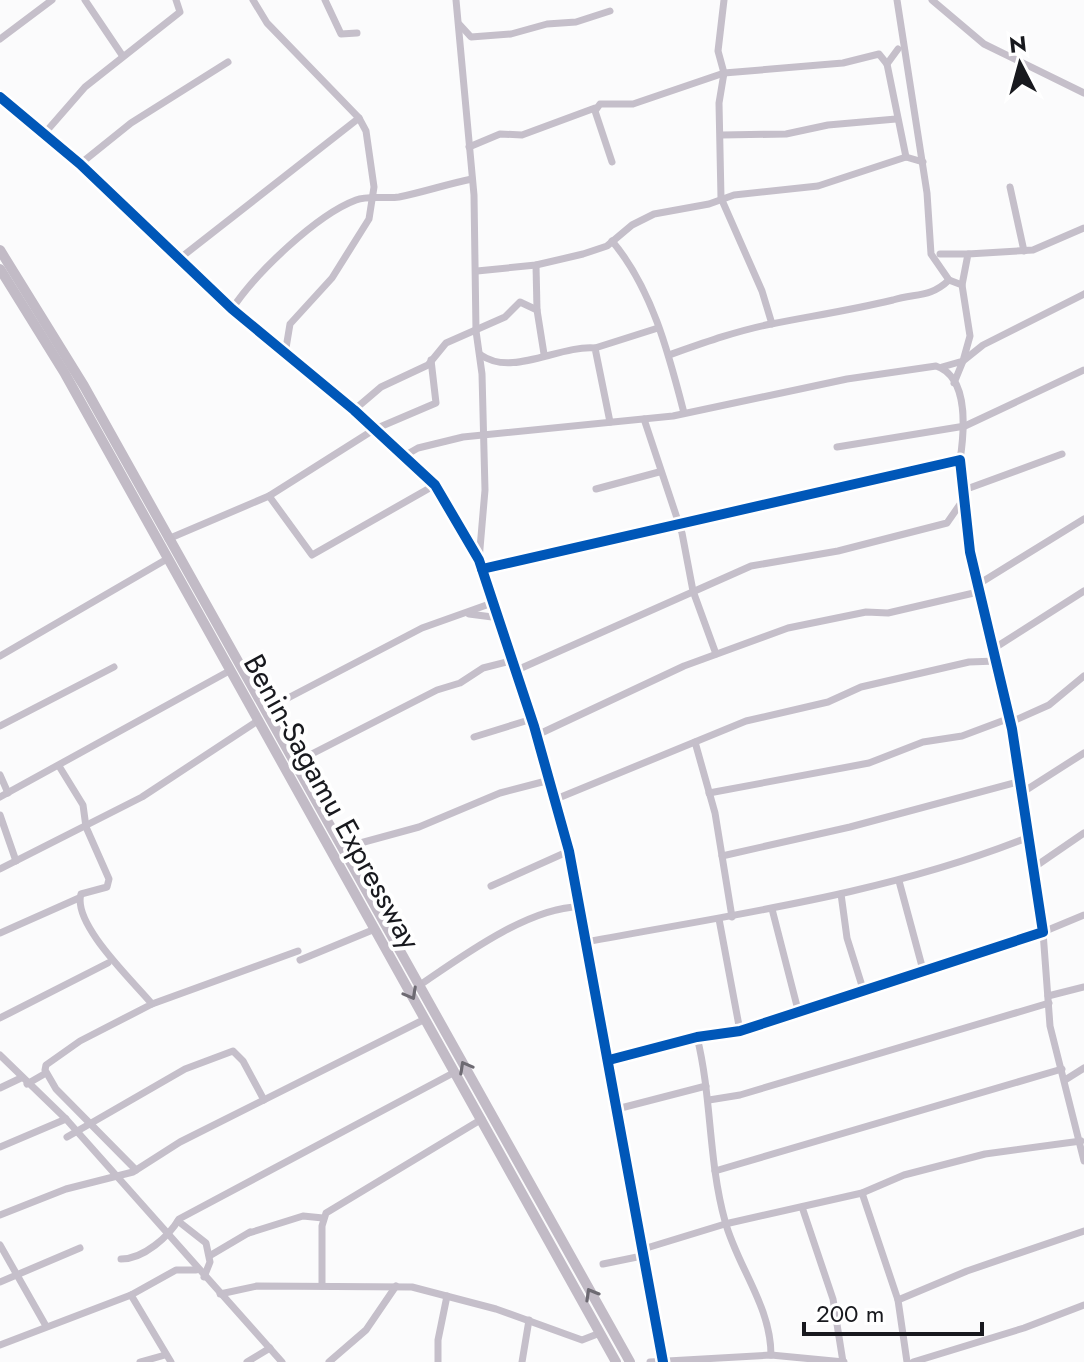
<svg xmlns="http://www.w3.org/2000/svg" width="1084" height="1362" font-family="Jost,sans-serif">
<style>
.lines{fill:none;stroke-linecap:round;stroke-linejoin:round}
.minor{stroke:#c5bfca;stroke-width:7}
.highway{stroke:#c2bbc6;stroke-width:10}
.cycleway-casing{stroke:#fff;stroke-width:15}
.cycleway{stroke:#0057b8;stroke-width:10}
.oneway{stroke:#6d6a72}
.labels{text-anchor:middle;stroke-width:8;stroke-linejoin:round;paint-order:stroke}
.street-label{font-size:30px;fill:#18191e;stroke:#fff}
</style>
<rect width="100%" height="100%" fill="#fbfbfc"/>
<g class="lines">
<!-- minor -->
<g class="minor">
<path d="M 85,0 L 122,55"/>
<path d="M 253,0 L 267,23 L 359,118 L 366,131 L 374,187 L 369,219 L 332,278 L 290,324 L 285,354"/>
<path d="M 325,0 L 341,34 L 357,33"/>
<path d="M 456,0 L 474,195 L 476,331 L 482,374 L 485,490 L 479,560"/>
<path d="M 724,0 L 718,51 L 724,73 L 719,103 L 721,198 L 762,291 L 772,324"/>
<path d="M 897,0 L 927,193 L 931,254 L 949,280 L 962,285 L 970,336 L 963,361 L 942,367"/>
<path d="M 932,0 L 984,44 L 1084,93"/>
<path d="M 460,25 L 471,37 L 511,34 L 547,24 L 576,22 L 610,11"/>
<path d="M 0,39 L 52,0"/>
<path d="M 887,64 L 898,49"/>
<path d="M 0,97 L 80,164 L 232,309 L 354,410 L 435,485 L 479,560 L 534,726 L 569,851 L 663,1362"/>
<path d="M 44,134 L 85,87 L 180,12 L 176,0"/>
<path d="M 722,135 L 786,134 L 828,125 L 896,119"/>
<path d="M 469,147 L 500,134 L 522,135 L 595,108"/>
<path d="M 612,162 L 595,111 L 600,104 L 633,104 L 724,73 L 843,63 L 879,54 L 887,64 L 906,157"/>
<path d="M 80,164 L 131,123 L 228,62"/>
<path d="M 1010,187 L 1024,251"/>
<path d="M 612,241 C 652,288 669,355 684,413"/>
<path d="M 940,254 L 969,254"/>
<path d="M 179,259 L 359,118"/>
<path d="M 536,265 L 537,310"/>
<path d="M 477,271 L 536,265 L 583,254 L 607,246 L 632,225 L 654,214 L 709,204 L 734,195 L 818,186 L 906,157 L 923,162"/>
<path d="M 962,285 L 968,254 L 1033,250 L 1084,228"/>
<path d="M 232,309 C 255,274 316,215 356,200 C 369,195 386,199 399,197 C 424,192 447,184 472,179"/>
<path d="M 595,348 L 658,328"/>
<path d="M 481,355 C 512,377 559,345 595,348 L 610,422"/>
<path d="M 669,355 C 703,343 736,331 771,324 C 812,316 852,310 893,300 C 916,293 930,298 949,280"/>
<path d="M 954,383 L 963,361 L 983,345 L 1084,294"/>
<path d="M 354,410 L 381,387 L 428,365 L 446,343 L 505,317 L 520,302 L 537,310 L 544,354"/>
<path d="M 644,419 L 682,533 L 693,591 L 716,654"/>
<path d="M 837,447 L 965,426 L 1084,370"/>
<path d="M 404,456 L 418,448 L 463,437 L 673,416 L 847,379 L 936,366 C 970,377 964,434 960,460"/>
<path d="M 596,489 L 659,472"/>
<path d="M 964,490 L 1062,454"/>
<path d="M 269,496 L 312,555 L 435,485"/>
<path d="M 168,539 L 269,496 L 375,429 L 436,403 L 431,360"/>
<path d="M 482,569 L 960,460 L 970,552 L 1012,729 L 1043,932 L 740,1031 L 697,1037 L 609,1060"/>
<path d="M 977,585 L 1084,519"/>
<path d="M 469,614 L 500,618"/>
<path d="M 993,649 L 1084,591"/>
<path d="M 0,656 L 167,559"/>
<path d="M 517,670 L 751,566 L 838,551 L 947,523 L 963,500"/>
<path d="M 265,710 L 422,628 L 495,602"/>
<path d="M 1011,722 L 1049,705 L 1084,676"/>
<path d="M 0,726 L 114,667"/>
<path d="M 537,735 L 684,666 L 788,628 L 866,612 L 888,613 L 978,592"/>
<path d="M 474,737 L 532,719"/>
<path d="M 695,742 L 715,813 L 732,917"/>
<path d="M 294,763 L 437,690 L 460,683 L 483,668 L 514,660"/>
<path d="M 59,766 L 83,805 L 86,827 L 109,879 L 107,887 L 81,894 C 72,924 133,981 152,1004 L 80,1041 L 46,1065 L 45,1070 L 56,1089 L 136,1170"/>
<path d="M 0,775 L 8,793"/>
<path d="M 1023,792 L 1084,753"/>
<path d="M 709,793 L 869,763 L 923,742 L 962,736 L 1010,718"/>
<path d="M 0,797 L 231,670"/>
<path d="M 556,799 L 746,721 L 828,702 L 861,687 L 969,662 L 996,661"/>
<path d="M 0,815 L 16,861"/>
<path d="M 342,848 L 419,827 L 500,793 L 550,780"/>
<path d="M 722,856 L 850,827 L 1021,781"/>
<path d="M 1033,868 L 1084,833"/>
<path d="M 0,869 L 142,797 L 259,720"/>
<path d="M 899,881 L 923,970"/>
<path d="M 491,886 L 569,851"/>
<path d="M 841,894 L 847,938 L 863,989"/>
<path d="M 772,909 L 798,1010"/>
<path d="M 1084,915 L 1043,932 L 1050,1026 L 1084,1161"/>
<path d="M 719,919 L 740,1031"/>
<path d="M 0,933 L 79,898"/>
<path d="M 586,942 C 735,914 887,894 1029,837"/>
<path d="M 300,960 L 375,929"/>
<path d="M 420,985 C 461,957 529,907 579,907"/>
<path d="M 1048,996 L 1084,987"/>
<path d="M 152,1004 L 298,951"/>
<path d="M 0,1018 L 108,963"/>
<path d="M 697,1037 C 712,1097 708,1160 725,1221 C 737,1266 771,1306 771,1355"/>
<path d="M 0,1055 L 66,1119 L 282,1362"/>
<path d="M 1065,1080 L 1084,1068"/>
<path d="M 27,1084 L 46,1073"/>
<path d="M 0,1088 L 21,1078"/>
<path d="M 709,1100 L 740,1095 L 1049,1003"/>
<path d="M 617,1109 L 706,1086"/>
<path d="M 67,1137 L 185,1069 L 233,1051 L 243,1061 L 264,1100"/>
<path d="M 0,1147 L 66,1119"/>
<path d="M 715,1171 L 1062,1069"/>
<path d="M 862,1193 L 898,1300 L 907,1362"/>
<path d="M 802,1207 L 833,1299 L 843,1362"/>
<path d="M 0,1215 L 66,1189 L 133,1172 L 180,1142 L 425,1019"/>
<path d="M 178,1221 L 206,1243 L 210,1262 L 204,1277"/>
<path d="M 249,1233 L 303,1216 L 323,1218"/>
<path d="M 0,1245 L 46,1326"/>
<path d="M 640,1250 L 725,1224 L 862,1193 L 904,1175 L 985,1154 L 1081,1141"/>
<path d="M 211,1255 L 250,1232"/>
<path d="M 121,1259 C 144,1259 169,1236 179,1219 L 455,1072"/>
<path d="M 603,1264 L 642,1256"/>
<path d="M 0,1282 L 80,1248"/>
<path d="M 322,1286 L 322,1226 L 326,1213 L 482,1119"/>
<path d="M 220,1294 L 257,1286 L 412,1287 L 496,1309 L 582,1340 L 600,1333"/>
<path d="M 131,1295 L 171,1362"/>
<path d="M 898,1300 L 967,1271 L 1084,1231"/>
<path d="M 0,1345 L 131,1295 L 176,1270 L 196,1270"/>
<path d="M 140,1362 L 165,1355"/>
<path d="M 247,1362 L 270,1348"/>
<path d="M 329,1362 L 366,1330 L 396,1286"/>
<path d="M 438,1362 L 438,1340 L 447,1296"/>
<path d="M 522,1362 L 529,1320"/>
<path d="M 650,1362 L 771,1355 L 844,1362"/>
<path d="M 913,1362 L 1024,1328 L 1084,1305"/>
</g>
<!-- highway -->
<g class="highway">
<path d="M 0,250 L 84,386 L 630,1362"/>
<path d="M 0,269 L 64,372 L 616,1362"/>
</g>
<defs>
<g id="cycleway">
<path d="M 0,97 L 80,164 L 232,309 L 354,410 L 435,485 L 479,560 L 534,726 L 569,851 L 663,1362"/>
<path d="M 482,569 L 960,460 L 970,552 L 1012,729 L 1043,932 L 740,1031 L 697,1037 L 609,1060"/>
</g>
</defs>
<!-- cycleway casing -->
<use href="#cycleway" class="cycleway-casing"/>
<!-- cycleway -->
<use href="#cycleway" class="cycleway"/>
</g>
<!-- one-way arrows -->
<defs><path id="oneway-chevron" d="M-2-3.5L2.5 0L-2 3.5" fill="none" stroke-width="1.6" stroke-linecap="round" stroke-linejoin="round" transform="scale(2)"/></defs>
<g class="oneway">
<use href="#oneway-chevron" transform="translate(411 994) rotate(61)"/>
<use href="#oneway-chevron" transform="translate(465 1067) rotate(-119)"/>
<use href="#oneway-chevron" transform="translate(591 1294) rotate(-120)"/>
</g>
<g class="labels">
<!-- street labels -->
<g class="street-label">
<text transform="translate(332 802) rotate(61)" y="10">Benin-Sagamu Expressway</text>
</g>
</g>
<!-- north arrow -->
<g transform="translate(1020 64) rotate(354)" stroke="#ffffff" stroke-width="6" paint-order="stroke">
<path d="M0-6L14 30L0 20L-14 30Z" fill="#18191e"/>
<text y="-12" font-size="22" font-weight="bold" text-anchor="middle" fill="#18191e">N</text>
</g>
<!-- scale -->
<path d="M804 1322v12h178v-12" fill="none" stroke="#18191e" stroke-width="4"/>
<text x="816" y="1322" font-size="24" fill="#18191e" stroke="#ffffff" stroke-width="6" paint-order="stroke">200 m</text>
</svg>
